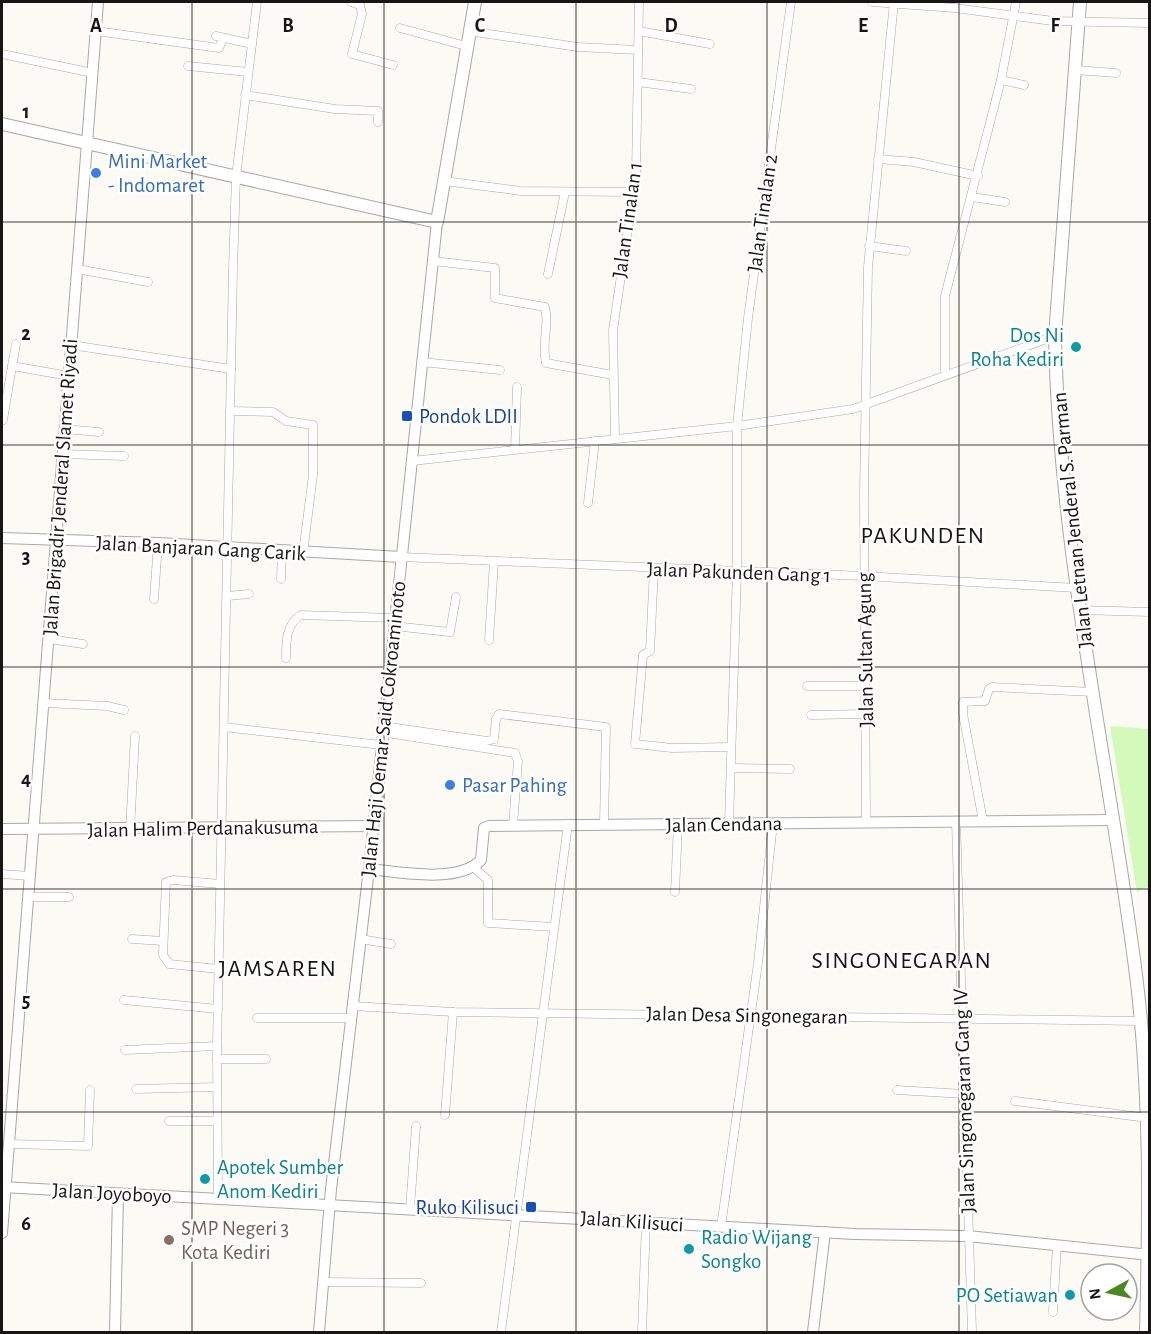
<svg xmlns="http://www.w3.org/2000/svg" width="1151" height="1334" font-family="'Alegreya Sans',sans-serif">
<style>
.green{fill:#d3faba}
.lines{fill:none;stroke-linecap:round;stroke-linejoin:round}
.street-casing{stroke:#aba8a4;stroke-width:9}
.secondary-casing{stroke:#aba8a4;stroke-width:12}
.primary-casing{stroke:#aba8a4;stroke-width:14}
.street{stroke:#fff;stroke-width:8}
.secondary{stroke:#fff;stroke-width:10}
.primary{stroke:#fff;stroke-width:12}
.grid{fill:none;stroke:#171614;stroke-width:1.5;stroke-opacity:0.55}
.shop-dot{fill:#3f7fe0;stroke:#fff;stroke-width:2}
.culture-dot{fill:#0f9aa8;stroke:#fff;stroke-width:2}
.transit-dot{fill:#1a4fb4;stroke:#fff;stroke-width:2}
.education-dot{fill:#8d6e63;stroke:#fff;stroke-width:2}
.labels{text-anchor:middle;stroke-width:5;stroke-linejoin:round;paint-order:stroke}
.shop-label{font-size:21px;fill:#366cbe;stroke:#fff;text-anchor:start}
.street-label{font-size:21px;fill:#171614;stroke:#fff}
.culture-label{font-size:21px;fill:#0d838f;stroke:#fff;text-anchor:end}
.transit-label{font-size:21px;fill:#164399;stroke:#fff;text-anchor:start}
.education-label{font-size:21px;fill:#785e54;stroke:#fff;text-anchor:start}
.quarter-label{font-size:24px;letter-spacing:1.5px;fill:#171614;stroke:#fff}
.grid-label{font-size:20px;text-anchor:middle;font-weight:bold;fill:#171614;stroke:#fff;stroke-width:5;stroke-linejoin:round;paint-order:stroke}
</style>
<rect width="100%" height="100%" fill="#fcfaf5"/>
<!-- green -->
<path class="green" d="M 1110,726 L 1149,729 L 1149,886 L 1137,892 Z"/>
<g class="lines">
<defs>
<g id="street">
<path d="M 351,2 L 360,5 L 362,14 L 352,54 L 393,65"/>
<path d="M 872,2 L 955,8 L 1053,21 L 1150,23"/>
<path d="M 400,28 L 466,46"/>
<path d="M 96,31 L 219,48 L 223,38"/>
<path d="M 468,31 L 578,47 L 638,50"/>
<path d="M 639,31 L 710,44"/>
<path d="M 216,36 L 252,44"/>
<path d="M 2,54 L 93,73"/>
<path d="M 188,66 L 248,72"/>
<path d="M 1075,70 L 1116,73"/>
<path d="M 1001,80 L 1024,85"/>
<path d="M 638,82 L 691,89"/>
<path d="M 245,95 L 335,109 L 378,111 L 378,122"/>
<path d="M 878,159 L 914,162 L 978,176"/>
<path d="M 444,181 L 521,191 L 634,192"/>
<path d="M 972,197 L 1005,202"/>
<path d="M 869,246 L 906,251"/>
<path d="M 433,261 L 495,268 L 495,298 L 545,307 C 550,325 541,343 546,363 L 613,375"/>
<path d="M 77,269 L 148,282"/>
<path d="M 548,274 L 565,192"/>
<path d="M 16,344 L 12,366 L 69,376"/>
<path d="M 71,345 L 231,369"/>
<path d="M 422,362 L 500,370"/>
<path d="M 945,374 L 945,296 L 1001,80 L 1016,2"/>
<path d="M 230,411 L 273,412 L 286,421 L 313,425 L 313,475 L 303,553"/>
<path d="M 3,420 L 12,366"/>
<path d="M 64,429 L 99,432"/>
<path d="M 615,438 L 613,330 L 636,174 L 639,2"/>
<path d="M 515,449 L 517,387"/>
<path d="M 62,454 L 124,456"/>
<path d="M 412,461 L 737,426 L 853,409 L 1055,336"/>
<path d="M 588,503 L 595,441"/>
<path d="M 401,557 L 864,576 L 1076,588"/>
<path d="M 654,568 L 650,651 L 643,655 L 635,744 L 672,748 L 731,747"/>
<path d="M 281,579 L 282,552"/>
<path d="M 228,596 L 249,594"/>
<path d="M 154,599 L 158,543"/>
<path d="M 1080,610 L 1150,612"/>
<path d="M 393,626 L 450,632 L 456,597"/>
<path d="M 49,639 L 83,644"/>
<path d="M 489,640 L 494,562"/>
<path d="M 286,658 C 286,642 286,624 301,615 L 393,618"/>
<path d="M 807,686 L 865,686"/>
<path d="M 44,703 L 107,706 L 124,710"/>
<path d="M 811,715 L 866,714"/>
<path d="M 382,726 L 487,741 L 494,739 L 496,719 L 499,714 L 606,727 L 604,824"/>
<path d="M 224,727 L 381,745"/>
<path d="M 381,732 L 515,753 L 518,761 L 513,825"/>
<path d="M 731,768 L 790,769"/>
<path d="M 956,821 L 972,1332"/>
<path d="M 983,821 L 963,714 L 963,702 L 985,701 L 989,689 L 992,687 L 1093,692"/>
<path d="M 866,822 L 864,493 L 868,267 L 894,2"/>
<path d="M 729,823 L 737,571 L 737,426 L 748,318 L 791,2"/>
<path d="M 130,830 L 135,736"/>
<path d="M 473,867 L 488,880 L 488,923 L 554,927"/>
<path d="M 2,874 L 30,876"/>
<path d="M 675,892 L 678,824"/>
<path d="M 28,897 L 69,897"/>
<path d="M 132,939 L 163,941"/>
<path d="M 360,939 L 391,944"/>
<path d="M 219,969 L 169,964 L 163,955 L 166,882 L 173,880 L 220,884"/>
<path d="M 124,1000 L 218,1009"/>
<path d="M 353,1006 L 453,1012 L 1141,1021"/>
<path d="M 257,1018 L 351,1018"/>
<path d="M 125,1050 L 217,1046"/>
<path d="M 217,1059 L 266,1059"/>
<path d="M 136,1089 L 217,1087"/>
<path d="M 897,1090 L 964,1094"/>
<path d="M 1015,1101 L 1148,1118"/>
<path d="M 445,1115 L 453,1012"/>
<path d="M 169,1121 L 217,1121"/>
<path d="M 9,1144 L 88,1146 L 90,1090"/>
<path d="M 218,1198 L 217,1046 L 233,269 L 236,177 L 257,2"/>
<path d="M 410,1209 L 416,1126"/>
<path d="M 721,1227 L 758,963 L 773,823"/>
<path d="M 323,1282 L 421,1283"/>
<path d="M 1053,1312 L 1057,1245"/>
<path d="M 501,1332 L 568,824"/>
<path d="M 642,1332 L 646,1222"/>
</g>
<g id="secondary">
<path d="M 2,538 L 158,543 L 401,557"/>
<path d="M 2,829 L 373,826"/>
<path d="M 369,869 C 400,872 458,884 481,860 L 484,828 L 489,826 L 1114,820"/>
<path d="M 2,1187 L 855,1234 L 968,1236 L 1150,1255"/>
<path d="M 2,1233 L 98,2"/>
<path d="M 115,1332 L 118,1194"/>
<path d="M 319,1332 L 331,1189 L 369,869 L 437,222"/>
<path d="M 813,1332 L 825,1232"/>
</g>
<g id="primary">
<path d="M 1080,2 L 1055,336 C 1059,551 1109,762 1136,975 C 1151,1094 1149,1213 1146,1332"/>
<path d="M 2,124 L 437,222 L 475,2"/>
</g>
</defs>
<!-- street casing -->
<use href="#street" class="street-casing"/>
<!-- secondary casing -->
<use href="#secondary" class="secondary-casing"/>
<!-- primary casing -->
<use href="#primary" class="primary-casing"/>
<!-- street -->
<use href="#street" class="street"/>
<!-- secondary -->
<use href="#secondary" class="secondary"/>
<!-- primary -->
<use href="#primary" class="primary"/>
</g>
<!-- grid -->
<path class="grid" d="M 192,2 L 192,1332M 384,2 L 384,1332M 576,2 L 576,1332M 767,2 L 767,1332M 959,2 L 959,1332M 2,222 L 1150,222M 2,445 L 1150,445M 2,667 L 1150,667M 2,889 L 1150,889M 2,1112 L 1150,1112"/>
<!-- markers -->
<g class="shop-dot">
<circle cx="96" cy="173" r="6"/>
<circle cx="450" cy="785" r="6"/>
</g>
<g class="culture-dot">
<circle cx="1076" cy="347" r="6"/>
<circle cx="205" cy="1179" r="6"/>
<circle cx="689" cy="1249" r="6"/>
<circle cx="1070" cy="1295" r="6"/>
</g>
<g class="transit-dot">
<rect x="401" y="410" width="12" height="12" rx="3"/>
<rect x="525" y="1201" width="12" height="12" rx="3"/>
</g>
<circle class="education-dot" cx="169" cy="1240" r="6"/>
<g class="labels">
<!-- shop labels -->
<g class="shop-label">
<text x="108" y="168">Mini Market<tspan x="108" dy="24">- Indomaret</tspan></text>
<text x="462" y="792">Pasar Pahing</text>
</g>
<!-- street labels -->
<g class="street-label">
<text transform="translate(762 213) rotate(-82)" y="7">Jalan Tinalan 2</text>
<text transform="translate(627 220) rotate(-82)" y="7">Jalan Tinalan 1</text>
<text transform="translate(60 487) rotate(-86)" y="7">Jalan Brigadir Jenderal Slamet Riyadi</text>
<text transform="translate(1072 520) rotate(-96)" y="7">Jalan Letnan Jenderal S. Parman</text>
<text transform="translate(201 548) rotate(3)" y="7">Jalan Banjaran Gang Carik</text>
<text transform="translate(739 572) rotate(2)" y="7">Jalan Pakunden Gang 1</text>
<text transform="translate(865 650) rotate(-91)" y="7">Jalan Sultan Agung</text>
<text transform="translate(383 729) rotate(-84)" y="7">Jalan Haji Oemar Said Cokroaminoto</text>
<text transform="translate(724 824) rotate(-1)" y="7">Jalan Cendana</text>
<text transform="translate(203 828) rotate(-1)" y="7">Jalan Halim Perdanakusuma</text>
<text transform="translate(747 1015) rotate(1)" y="7">Jalan Desa Singonegaran</text>
<text transform="translate(964 1101) rotate(-92)" y="7">Jalan Singonegaran Gang IV</text>
<text transform="translate(112 1193) rotate(3)" y="7">Jalan Joyoboyo</text>
<text transform="translate(632 1221) rotate(4)" y="7">Jalan Kilisuci</text>
</g>
<!-- culture labels -->
<g class="culture-label">
<text x="1064" y="342">Dos Ni<tspan x="1064" dy="24">Roha Kediri</tspan></text>
<text x="217" y="1174" text-anchor="start">Apotek Sumber<tspan x="217" dy="24">Anom Kediri</tspan></text>
<text x="701" y="1244" text-anchor="start">Radio Wijang<tspan x="701" dy="24">Songko</tspan></text>
<text x="1058" y="1302">PO Setiawan</text>
</g>
<!-- transit labels -->
<g class="transit-label">
<text x="419" y="423">Pondok LDII</text>
<text x="519" y="1214" text-anchor="end">Ruko Kilisuci</text>
</g>
<!-- education labels -->
<g class="education-label">
<text x="181" y="1235">SMP Negeri 3<tspan x="181" dy="24">Kota Kediri</tspan></text>
</g>
<!-- quarter labels -->
<g class="quarter-label">
<text x="923" y="543">PAKUNDEN</text>
<text x="902" y="968">SINGONEGARAN</text>
<text x="278" y="976">JAMSAREN</text>
</g>
</g>
<g class="grid-label">
<text x="96" y="32">A</text>
<text x="288" y="32">B</text>
<text x="480" y="32">C</text>
<text x="671" y="32">D</text>
<text x="863" y="32">E</text>
<text x="1055" y="32">F</text>
<text x="26" y="118">1</text>
<text x="26" y="340">2</text>
<text x="26" y="563">3</text>
<text x="26" y="785">4</text>
<text x="26" y="1007">5</text>
<text x="26" y="1230">6</text>
</g>
<!-- border -->
<rect width="1151" height="1334" fill="none" stroke="#171614" stroke-width="6"/>
<!-- north arrow -->
<g transform="translate(1109 1292) rotate(262)"><circle r="28" fill="#ffffff" stroke="#a2a2a1" stroke-width="1.5"/>
<path d="M0-4.5L10 22L0 15L-10 22Z" fill="#4c8724"/>
<text y="-9" font-size="16" font-weight="bold" text-anchor="middle" fill="#171614">N</text>
</g>
</svg>
